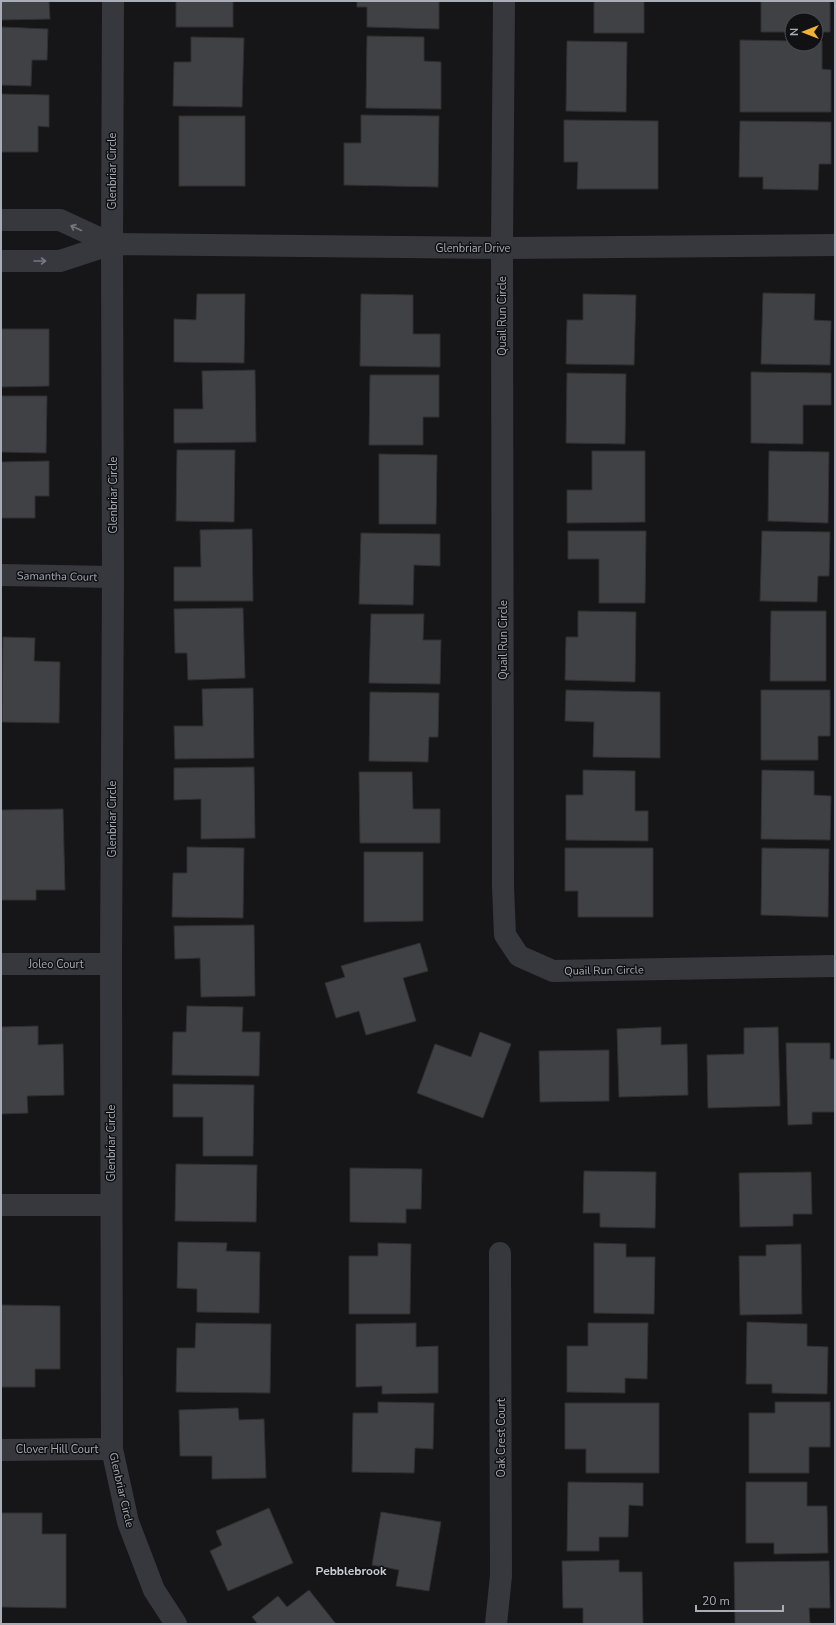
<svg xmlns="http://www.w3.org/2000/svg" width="836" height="1625" font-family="'Nunito Sans',sans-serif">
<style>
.building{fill:#404145;stroke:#303034}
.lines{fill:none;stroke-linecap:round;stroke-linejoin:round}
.street{stroke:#37383d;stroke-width:22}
.oneway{stroke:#757881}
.labels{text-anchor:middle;stroke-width:3;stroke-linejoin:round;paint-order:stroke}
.street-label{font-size:11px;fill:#a8adb8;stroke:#111113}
.neighbourhood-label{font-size:12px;font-weight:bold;fill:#c9ccd4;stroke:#111113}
</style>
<rect width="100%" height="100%" fill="#161618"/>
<!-- building -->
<g class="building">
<path d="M 1,1 L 49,1 L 50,19 L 1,20 Z"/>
<rect x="176" y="1" width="57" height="26"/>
<path d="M 357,1 L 439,1 L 439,29 L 367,27 L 367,7 L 357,7 Z"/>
<rect x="594" y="1" width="50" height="32"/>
<path d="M 761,1 L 830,1 L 830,32 L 816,32 L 816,20 L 792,20 L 792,32 L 761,32 Z"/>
<path d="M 1,27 L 48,29 L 47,60 L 32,60 L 31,86 L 1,85 Z"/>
<path d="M 367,36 L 424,37 L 424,61 L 441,62 L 441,109 L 366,108 Z"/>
<path d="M 191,37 L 244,38 L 242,107 L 173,106 L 174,62 L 191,62 Z"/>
<path d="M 740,40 L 792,41 L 792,44 L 816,44 L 816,41 L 822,41 L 822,69 L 831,70 L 831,112 L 740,112 Z"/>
<path d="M 567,41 L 627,42 L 626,112 L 566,111 Z"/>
<path d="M 1,94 L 49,95 L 49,127 L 38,126 L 38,152 L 1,152 Z"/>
<path d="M 361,115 L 439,116 L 438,187 L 344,185 L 344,143 L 361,143 Z"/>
<rect x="179" y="116" width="66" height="70"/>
<path d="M 564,120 L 658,121 L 658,189 L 577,189 L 578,162 L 564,162 Z"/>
<path d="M 740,121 L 831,122 L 831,164 L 819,164 L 818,190 L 763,189 L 763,177 L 739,177 Z"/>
<path d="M 763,293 L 815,294 L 814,320 L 831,321 L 830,365 L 761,364 Z"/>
<path d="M 197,294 L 245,294 L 244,363 L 174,362 L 174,319 L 196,320 Z"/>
<path d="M 361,294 L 413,295 L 413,334 L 440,334 L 440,367 L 360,366 Z"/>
<path d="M 583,294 L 636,295 L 634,365 L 566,364 L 567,320 L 583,320 Z"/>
<path d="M 1,329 L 49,329 L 49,386 L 1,387 Z"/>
<path d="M 255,370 L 256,442 L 174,443 L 174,409 L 203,409 L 202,371 Z"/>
<path d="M 751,372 L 831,373 L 831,405 L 803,405 L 803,444 L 751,443 Z"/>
<path d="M 567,373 L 626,374 L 625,444 L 566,443 Z"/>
<path d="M 370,375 L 439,375 L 439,417 L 423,417 L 423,445 L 369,445 Z"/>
<path d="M 1,396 L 47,396 L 46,453 L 1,452 Z"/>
<path d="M 177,450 L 235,450 L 234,522 L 176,521 Z"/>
<path d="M 592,451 L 645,451 L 645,522 L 567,523 L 567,490 L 592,490 Z"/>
<path d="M 769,451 L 829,452 L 828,523 L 768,521 Z"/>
<path d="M 379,454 L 437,455 L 436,524 L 379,524 Z"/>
<path d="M 49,461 L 49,496 L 35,496 L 35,518 L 1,518 L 1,462 Z"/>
<path d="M 252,529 L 253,601 L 174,601 L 174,567 L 201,567 L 200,530 Z"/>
<path d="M 568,531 L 646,531 L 645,603 L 599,603 L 599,559 L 568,559 Z"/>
<path d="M 762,531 L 830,532 L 829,576 L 818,576 L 817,602 L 760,601 Z"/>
<path d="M 361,533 L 440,534 L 440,566 L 414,565 L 413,605 L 359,604 Z"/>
<path d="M 243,608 L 245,678 L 188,680 L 187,653 L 175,653 L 174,609 Z"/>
<path d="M 578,611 L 636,612 L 635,682 L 565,680 L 566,637 L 578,637 Z"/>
<path d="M 771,611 L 826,611 L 826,681 L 770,681 Z"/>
<path d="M 371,614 L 424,614 L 423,640 L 441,640 L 440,684 L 369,683 Z"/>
<path d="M 3,637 L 35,638 L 34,661 L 60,662 L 59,723 L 2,722 Z"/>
<path d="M 253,688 L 254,758 L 175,759 L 174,726 L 203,726 L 202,689 Z"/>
<path d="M 566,690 L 660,692 L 660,758 L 593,757 L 594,722 L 565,721 Z"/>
<path d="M 761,690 L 830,690 L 830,736 L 818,736 L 818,760 L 761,760 Z"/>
<path d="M 370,692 L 439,693 L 438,737 L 429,737 L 428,762 L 369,761 Z"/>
<path d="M 254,767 L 255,838 L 201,839 L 201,799 L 174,800 L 174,768 Z"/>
<path d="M 583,770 L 635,771 L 635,811 L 648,811 L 648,841 L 566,840 L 566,795 L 583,795 Z"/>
<path d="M 762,770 L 814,771 L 814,795 L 831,796 L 830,840 L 761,839 Z"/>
<path d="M 359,772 L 412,772 L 413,809 L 440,809 L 440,843 L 360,843 Z"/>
<path d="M 63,809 L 65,890 L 36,890 L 36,900 L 1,900 L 1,810 Z"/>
<path d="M 187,847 L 244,848 L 243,918 L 172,917 L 173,873 L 187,873 Z"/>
<path d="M 565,848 L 653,848 L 653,917 L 578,917 L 578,891 L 565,891 Z"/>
<path d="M 762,848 L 829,849 L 828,917 L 761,915 Z"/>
<path d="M 364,852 L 423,852 L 423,921 L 364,922 Z"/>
<path d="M 254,925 L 255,996 L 201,997 L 200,958 L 175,959 L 174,926 Z"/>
<path d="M 420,943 L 428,971 L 403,978 L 416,1021 L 366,1035 L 359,1011 L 336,1018 L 325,983 L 345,977 L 341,966 Z"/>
<path d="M 187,1006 L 243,1007 L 242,1032 L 260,1032 L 259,1076 L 172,1075 L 173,1032 L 186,1032 Z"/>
<path d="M 38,1026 L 38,1045 L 63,1044 L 64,1095 L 27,1096 L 28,1113 L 1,1114 L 1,1027 Z"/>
<path d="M 661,1027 L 661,1045 L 687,1044 L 688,1095 L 619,1097 L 617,1029 Z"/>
<path d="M 778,1027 L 780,1106 L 708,1108 L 707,1055 L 744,1054 L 744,1028 Z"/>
<path d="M 480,1032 L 511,1044 L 483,1118 L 417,1093 L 435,1044 L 471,1057 Z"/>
<path d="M 786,1043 L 830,1043 L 830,1059 L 835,1059 L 835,1112 L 812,1112 L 812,1124 L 788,1125 Z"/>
<path d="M 609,1050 L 609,1101 L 540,1102 L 539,1051 Z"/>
<path d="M 173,1084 L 254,1085 L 253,1156 L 203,1156 L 203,1117 L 173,1117 Z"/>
<path d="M 176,1164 L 257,1165 L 256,1222 L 175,1221 Z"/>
<path d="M 350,1168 L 422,1169 L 421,1209 L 406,1209 L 406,1223 L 350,1222 Z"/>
<path d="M 584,1171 L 656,1172 L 655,1228 L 600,1227 L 600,1213 L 583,1213 Z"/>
<path d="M 811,1172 L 812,1214 L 793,1214 L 793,1226 L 740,1227 L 739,1173 Z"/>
<path d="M 178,1242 L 227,1243 L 226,1251 L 260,1252 L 259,1313 L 197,1312 L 197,1289 L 177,1288 Z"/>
<path d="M 378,1243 L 411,1244 L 410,1314 L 349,1314 L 349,1256 L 378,1256 Z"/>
<path d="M 594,1243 L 626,1244 L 626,1257 L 655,1257 L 654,1314 L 594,1313 Z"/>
<path d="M 801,1244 L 802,1314 L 740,1315 L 739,1256 L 766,1256 L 766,1245 Z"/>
<path d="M 1,1305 L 60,1306 L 60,1369 L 35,1369 L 35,1387 L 1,1387 Z"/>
<path d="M 747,1322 L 807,1324 L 807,1346 L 828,1347 L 827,1394 L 772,1393 L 772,1384 L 746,1384 Z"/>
<path d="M 196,1323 L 271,1324 L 270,1393 L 176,1392 L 177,1348 L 195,1348 Z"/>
<path d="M 416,1323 L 416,1347 L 438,1346 L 438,1393 L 382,1394 L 382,1386 L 356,1387 L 356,1324 Z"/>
<path d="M 588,1323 L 648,1323 L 647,1379 L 625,1378 L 625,1393 L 567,1392 L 567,1346 L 588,1346 Z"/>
<path d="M 378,1402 L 434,1403 L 433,1449 L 415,1448 L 414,1473 L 352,1472 L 353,1413 L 378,1413 Z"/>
<path d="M 775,1402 L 830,1402 L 830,1447 L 809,1447 L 809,1473 L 749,1473 L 749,1413 L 775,1413 Z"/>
<path d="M 565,1403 L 659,1403 L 659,1473 L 586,1473 L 586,1449 L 565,1449 Z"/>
<path d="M 238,1408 L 239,1420 L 264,1419 L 266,1478 L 212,1479 L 212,1456 L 180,1456 L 179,1410 Z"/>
<path d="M 568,1482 L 643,1483 L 643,1506 L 629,1505 L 628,1537 L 599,1537 L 599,1551 L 567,1551 Z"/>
<path d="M 746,1482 L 807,1482 L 807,1506 L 827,1506 L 828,1553 L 774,1554 L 774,1543 L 746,1543 Z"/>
<path d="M 269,1508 L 293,1563 L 228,1591 L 210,1551 L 222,1545 L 216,1531 Z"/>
<path d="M 381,1512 L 441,1522 L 429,1591 L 396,1586 L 399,1570 L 372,1565 Z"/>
<path d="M 1,1513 L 42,1513 L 42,1534 L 66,1534 L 66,1608 L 1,1607 Z"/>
<path d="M 619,1560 L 619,1572 L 642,1572 L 643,1624 L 583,1624 L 583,1608 L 563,1608 L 562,1561 Z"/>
<path d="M 829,1561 L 830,1608 L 809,1608 L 810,1624 L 735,1624 L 734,1562 Z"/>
<path d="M 309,1590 L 336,1624 L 258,1624 L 252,1617 L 278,1596 L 287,1607 Z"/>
</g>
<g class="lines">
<!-- street -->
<g class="street">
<path d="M 113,1 L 112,244 L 113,577 L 111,964 L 112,1449 L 128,1522 L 154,1590 L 176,1624"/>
<path d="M 504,1 L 502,248 L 503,886 L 505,935 L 519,956 L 553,971 L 835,966"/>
<path d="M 1,220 L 60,220 L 112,244"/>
<path d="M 1,261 L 60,261 L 112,244 L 502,248 L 835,245"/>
<path d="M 1,575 L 113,577"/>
<path d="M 1,964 L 111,964"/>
<path d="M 1,1205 L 111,1205"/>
<path d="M 1,1450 L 112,1449"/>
<path d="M 496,1624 L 501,1576 L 500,1253"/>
</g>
</g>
<!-- one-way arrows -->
<defs><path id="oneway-shaft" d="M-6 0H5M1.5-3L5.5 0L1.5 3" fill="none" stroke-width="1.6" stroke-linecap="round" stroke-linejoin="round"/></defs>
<g class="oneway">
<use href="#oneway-shaft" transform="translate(76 228) rotate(-155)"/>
<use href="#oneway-shaft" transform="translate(40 261)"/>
</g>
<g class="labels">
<!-- street labels -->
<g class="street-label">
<text transform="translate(112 171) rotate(-90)" y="4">Glenbriar Circle</text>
<text x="473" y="252">Glenbriar Drive</text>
<text transform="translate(502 316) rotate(-90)" y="4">Quail Run Circle</text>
<text transform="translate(113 495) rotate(-90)" y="4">Glenbriar Circle</text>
<text transform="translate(57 576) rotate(1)" y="4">Samantha Court</text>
<text transform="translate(503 640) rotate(-90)" y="4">Quail Run Circle</text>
<text transform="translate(112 819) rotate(-90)" y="4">Glenbriar Circle</text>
<text x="56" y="968">Joleo Court</text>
<text transform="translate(604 970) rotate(-1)" y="4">Quail Run Circle</text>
<text transform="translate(111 1143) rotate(-90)" y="4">Glenbriar Circle</text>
<text transform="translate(501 1438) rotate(-90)" y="4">Oak Crest Court</text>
<text x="57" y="1453">Clover Hill Court</text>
<text transform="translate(122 1490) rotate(77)" y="4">Glenbriar Circle</text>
</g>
<!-- neighbourhood labels -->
<g class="neighbourhood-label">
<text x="351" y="1575">Pebblebrook</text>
</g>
</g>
<!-- border -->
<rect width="836" height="1625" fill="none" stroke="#a8adb8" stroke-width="4"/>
<!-- north arrow -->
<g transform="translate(804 32) rotate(270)"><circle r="19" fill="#111113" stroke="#4d4f55"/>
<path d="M0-3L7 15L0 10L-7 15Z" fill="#f2b134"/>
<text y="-6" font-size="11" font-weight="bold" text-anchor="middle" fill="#a8adb8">N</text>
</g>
<!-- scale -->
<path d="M696 1605v6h87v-6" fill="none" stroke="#a8adb8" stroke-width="2"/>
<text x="702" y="1605" font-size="12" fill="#a8adb8" stroke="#111113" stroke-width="3" paint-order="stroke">20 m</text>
</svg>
